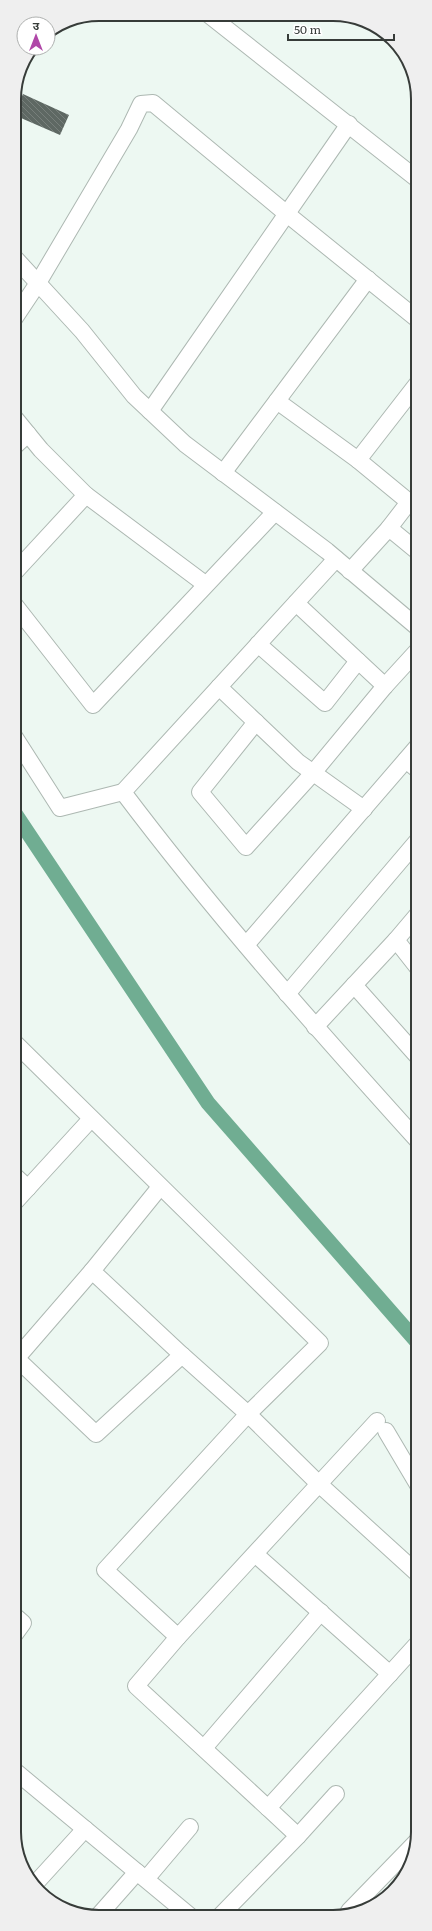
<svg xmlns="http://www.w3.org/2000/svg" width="432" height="1931" font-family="Literata,'Noto Sans Devanagari',serif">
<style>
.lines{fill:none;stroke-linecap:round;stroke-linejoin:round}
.canal{stroke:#70ad92;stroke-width:15}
.building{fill:url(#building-back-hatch)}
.street-casing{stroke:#adb8b2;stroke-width:18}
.street{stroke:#fff;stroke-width:16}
.rim{fill:none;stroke:#373c39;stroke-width:2}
</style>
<defs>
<pattern id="building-back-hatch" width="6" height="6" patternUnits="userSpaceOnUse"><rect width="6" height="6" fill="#5e6863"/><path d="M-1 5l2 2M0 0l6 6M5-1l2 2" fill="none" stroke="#777f7b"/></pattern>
</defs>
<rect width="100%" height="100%" fill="#edf8f2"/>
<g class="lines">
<!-- canal -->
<path class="canal" d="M 14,812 L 208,1103 L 418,1343"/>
</g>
<!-- building -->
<path class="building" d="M 23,94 L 69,115 L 60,135 L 14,115 Z"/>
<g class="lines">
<defs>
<g id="street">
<path d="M 209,15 L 417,179"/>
<path d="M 14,257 L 82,331 L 134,396 L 185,444 L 327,551 L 417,627"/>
<path d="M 14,319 L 38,283 L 129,129 L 141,104 L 153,103 L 287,214 L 417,319"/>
<path d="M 277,401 L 358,460 L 417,384"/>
<path d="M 150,411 L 349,124"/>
<path d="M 14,417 L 41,450 L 86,495 L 205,584"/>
<path d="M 14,447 L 28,434"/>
<path d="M 358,460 L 409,502 L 389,528"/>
<path d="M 223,473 L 368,279"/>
<path d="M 336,559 L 123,792 C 215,914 316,1028 418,1141"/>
<path d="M 350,571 L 389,528 L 417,551"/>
<path d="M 14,573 L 86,495"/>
<path d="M 296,603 L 385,686"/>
<path d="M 14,604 L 93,705 L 275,512"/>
<path d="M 258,644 L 325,703 L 358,661"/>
<path d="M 219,687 L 298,762 L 364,809"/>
<path d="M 256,722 L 200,792 L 246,847 L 313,773 L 385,686 L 417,651"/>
<path d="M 14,736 L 60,808 L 123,792"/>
<path d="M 406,760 L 418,770"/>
<path d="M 418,914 L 396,940 L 418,968"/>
<path d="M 246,945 L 417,747"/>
<path d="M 354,985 L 418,1057"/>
<path d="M 287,994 L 418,840"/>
<path d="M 315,1027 L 396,940"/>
<path d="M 14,1042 L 320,1343 L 248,1414 L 182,1355"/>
<path d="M 14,1175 L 28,1188"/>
<path d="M 15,1202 L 91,1119"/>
<path d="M 15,1357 L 96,1434 L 182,1355 L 92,1271 L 160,1187"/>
<path d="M 15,1360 L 92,1271"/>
<path d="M 377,1421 C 311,1493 244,1565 178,1637 L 105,1570 L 248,1414 L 319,1484 L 418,1574"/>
<path d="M 386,1431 L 418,1485"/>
<path d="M 255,1554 L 390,1674"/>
<path d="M 15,1616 L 23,1623 L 15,1634"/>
<path d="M 178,1637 L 136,1686 L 268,1808 L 418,1643"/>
<path d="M 204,1748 L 321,1612"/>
<path d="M 15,1771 L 190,1916"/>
<path d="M 298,1836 L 336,1794"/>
<path d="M 146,1879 L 190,1827"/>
<path d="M 34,1885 L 85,1829"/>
<path d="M 349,1911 L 416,1842"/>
<path d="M 99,1915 L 137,1872"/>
<path d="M 220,1916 L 298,1836 L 268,1808"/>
</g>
</defs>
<!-- street casing -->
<use href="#street" class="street-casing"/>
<!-- street -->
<use href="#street" class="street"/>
</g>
<!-- crop -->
<path d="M0 0H432V1931H0ZM99 21H333A78 78 0 0 1 411 99V1832A78 78 0 0 1 333 1910H99A78 78 0 0 1 21 1832V99A78 78 0 0 1 99 21Z" fill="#efefef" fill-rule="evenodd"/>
<path class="rim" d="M99 21H333A78 78 0 0 1 411 99V1832A78 78 0 0 1 333 1910H99A78 78 0 0 1 21 1832V99A78 78 0 0 1 99 21Z"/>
<!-- north arrow -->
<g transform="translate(36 36)"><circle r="19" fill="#ffffff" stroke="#afb1b0"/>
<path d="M0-3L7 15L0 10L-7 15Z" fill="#b047a8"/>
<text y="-6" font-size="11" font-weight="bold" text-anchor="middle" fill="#373c39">उ</text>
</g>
<!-- scale -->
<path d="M288 34v6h106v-6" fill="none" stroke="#373c39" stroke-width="2"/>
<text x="294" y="34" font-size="12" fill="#373c39" stroke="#ffffff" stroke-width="3" paint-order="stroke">50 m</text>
</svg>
